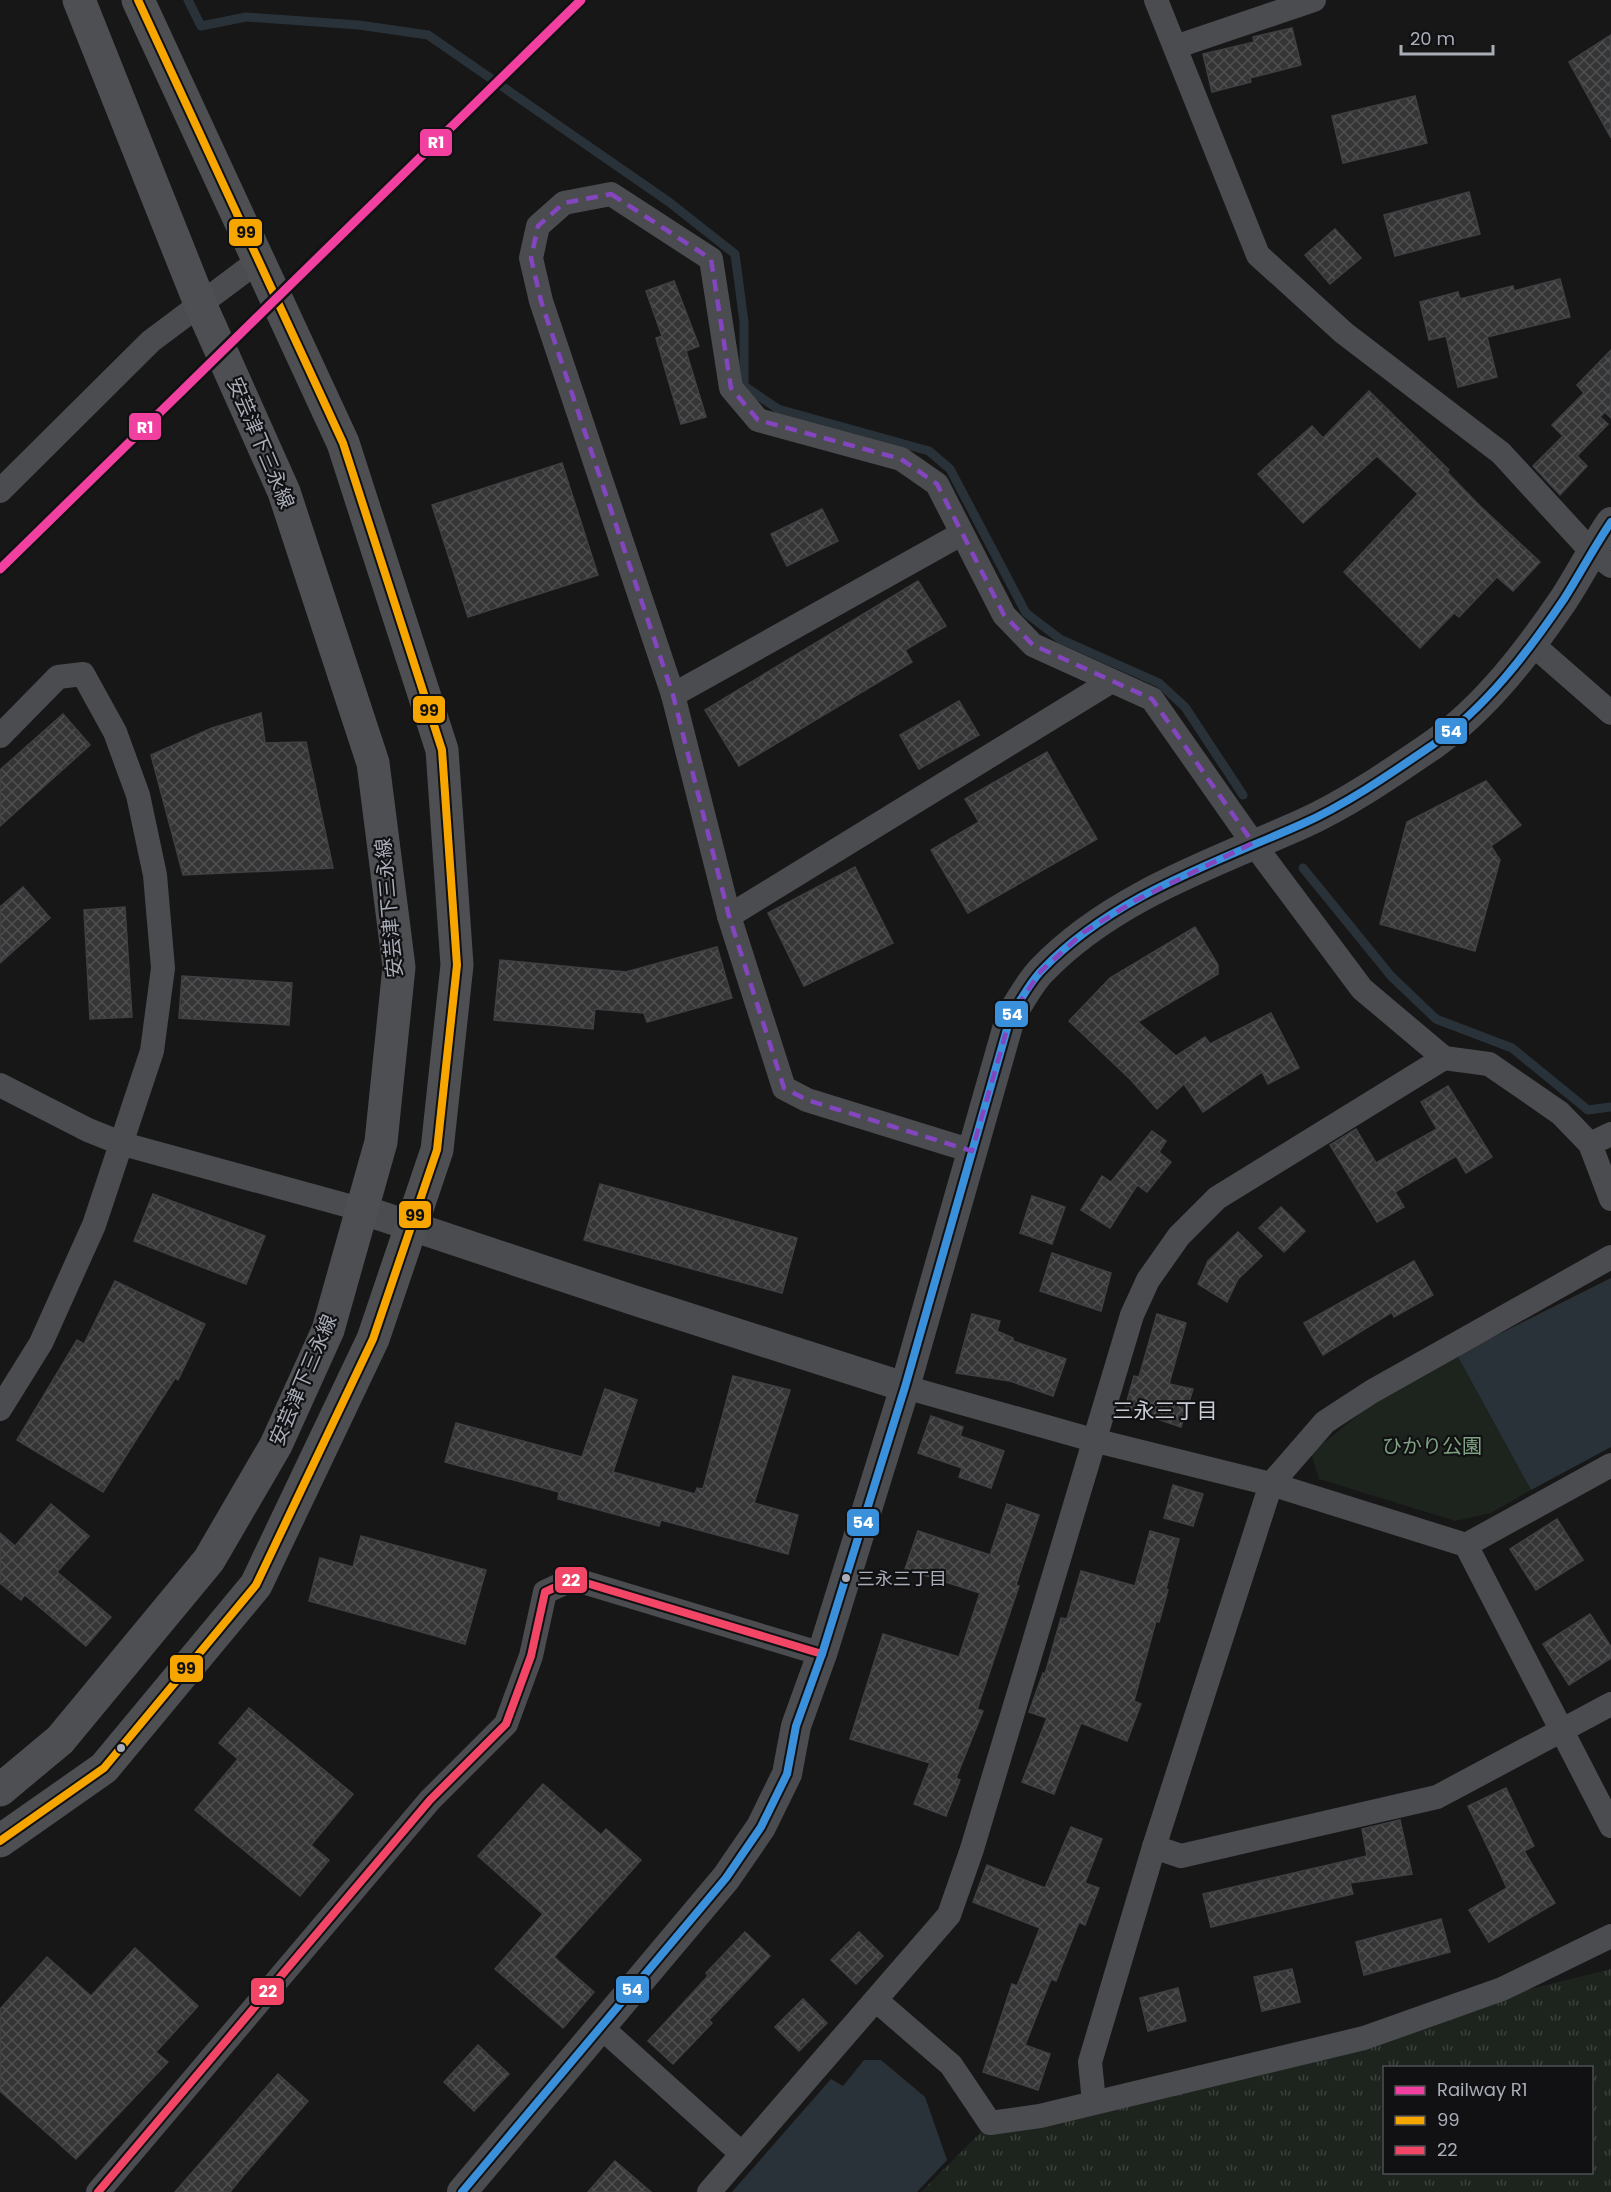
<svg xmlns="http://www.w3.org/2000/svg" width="1611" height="2192" font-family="Poppins,'Noto Sans JP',sans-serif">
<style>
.grass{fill:url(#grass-tufts);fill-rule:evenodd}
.park{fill:#1d241e}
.water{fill:#2a3239}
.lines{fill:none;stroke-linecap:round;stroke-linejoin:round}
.stream{stroke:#2a3239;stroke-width:9}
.building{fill:url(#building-cross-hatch);stroke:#3f4043;stroke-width:1.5}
.minor{stroke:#4b4c50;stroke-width:24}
.tertiary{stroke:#4b4c50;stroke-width:30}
.primary{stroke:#4d4f52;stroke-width:33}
.bus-1-casing{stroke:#111113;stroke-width:12}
.bus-2-casing{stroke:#111113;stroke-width:12}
.bus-3-casing{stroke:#111113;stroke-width:12}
.bus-1{stroke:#f7a600;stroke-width:8}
.bus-2{stroke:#f34667;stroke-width:8}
.bus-3{stroke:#3a90db;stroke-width:8}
.rail-1-casing{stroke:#111113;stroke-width:14}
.rail-1{stroke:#f240a1;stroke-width:9}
.marked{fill:none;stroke:#8446be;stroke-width:4.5;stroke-dasharray:12 8;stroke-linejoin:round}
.bus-dot{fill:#a8adb8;stroke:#111113;stroke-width:2}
.labels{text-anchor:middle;stroke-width:4.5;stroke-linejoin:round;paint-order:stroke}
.bus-label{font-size:18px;fill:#a8adb8;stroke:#111113;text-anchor:start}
.street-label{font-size:20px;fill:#a8adb8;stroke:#111113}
.park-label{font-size:20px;fill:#7fa381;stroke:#111113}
.neighbourhood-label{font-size:21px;fill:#c9ccd4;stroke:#111113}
.line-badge{stroke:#111113;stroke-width:2}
.badge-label{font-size:16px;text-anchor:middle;font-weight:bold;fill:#fff}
.pale-badge-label{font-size:16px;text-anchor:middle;font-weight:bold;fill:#111}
</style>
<defs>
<pattern id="grass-tufts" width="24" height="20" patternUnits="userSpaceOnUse" patternTransform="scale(1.5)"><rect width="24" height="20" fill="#1d241e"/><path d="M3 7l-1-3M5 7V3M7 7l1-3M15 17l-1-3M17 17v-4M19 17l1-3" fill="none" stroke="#3b413d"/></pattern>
<pattern id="building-cross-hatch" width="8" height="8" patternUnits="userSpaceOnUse" patternTransform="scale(1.5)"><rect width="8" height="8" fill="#353536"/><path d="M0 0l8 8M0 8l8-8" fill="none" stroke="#4f5051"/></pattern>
</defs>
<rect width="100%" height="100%" fill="#171717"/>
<!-- grass -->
<path class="grass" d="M 1611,1969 L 1611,2192 L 921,2192 L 990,2123 ZM 1384,2068 L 1592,2068 L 1592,2172 L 1384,2172 Z"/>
<!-- park -->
<path class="park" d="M 1457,1355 L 1531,1490 L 1491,1513 L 1455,1521 L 1319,1479 L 1311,1453 L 1372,1404 Z"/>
<!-- water -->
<g class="water">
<path d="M 1611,1278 L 1611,1447 L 1531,1490 L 1457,1355 Z"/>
<path d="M 864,2060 L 881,2060 L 925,2097 L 947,2160 L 917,2192 L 732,2192 L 831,2079 L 843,2086 Z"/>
</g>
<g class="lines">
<!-- stream -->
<g class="stream">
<path d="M 188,0 L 201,26 L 246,17 L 359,25 L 428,35 L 669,202 L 735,254 L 744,322 L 744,386 L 778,409 L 929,451 L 950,469 L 1026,613 L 1060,639 L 1159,683 L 1185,707 L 1243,795"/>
<path d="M 1303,868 L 1391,976 L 1436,1019 L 1512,1048 L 1588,1110 L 1611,1107"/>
</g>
</g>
<!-- building -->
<g class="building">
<path d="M 1292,28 L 1301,65 L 1250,78 L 1251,82 L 1212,92 L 1203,54 L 1254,42 L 1253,37 Z"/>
<path d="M 1611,35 L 1611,138 L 1569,62 Z"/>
<path d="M 1415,96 L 1427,143 L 1343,163 L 1332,116 Z"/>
<path d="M 1469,192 L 1480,234 L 1395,256 L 1384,215 Z"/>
<path d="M 1335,229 L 1361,258 L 1330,284 L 1305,255 Z"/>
<path d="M 1560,279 L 1570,317 L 1487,337 L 1497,377 L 1458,387 L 1446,336 L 1429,340 L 1420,302 L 1458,292 L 1460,299 L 1513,286 L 1514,291 Z"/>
<path d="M 674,281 L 699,346 L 686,351 L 706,417 L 681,424 L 656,338 L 662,336 L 646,291 Z"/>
<path d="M 1611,350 L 1611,418 L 1605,412 L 1600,417 L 1608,424 L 1577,456 L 1587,466 L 1560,495 L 1533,466 L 1563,436 L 1552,425 L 1584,393 L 1577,385 Z"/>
<path d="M 1369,391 L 1449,470 L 1447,472 L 1480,506 L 1540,562 L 1513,591 L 1497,577 L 1459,617 L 1454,613 L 1420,648 L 1344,572 L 1418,494 L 1377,456 L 1303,523 L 1258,474 L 1312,426 L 1323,438 Z"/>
<path d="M 562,463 L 598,575 L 468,617 L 432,505 Z"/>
<path d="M 822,509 L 838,541 L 787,566 L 771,534 Z"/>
<path d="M 918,581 L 946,626 L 905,650 L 912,662 L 739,766 L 705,710 Z"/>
<path d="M 959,701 L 979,735 L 919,769 L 900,735 Z"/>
<path d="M 261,713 L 265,743 L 306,742 L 333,868 L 183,875 L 151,755 L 212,728 Z"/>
<path d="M 63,714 L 90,745 L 0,826 L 0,770 Z"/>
<path d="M 1047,752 L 1097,839 L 968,913 L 931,850 L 979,822 L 965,799 Z"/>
<path d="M 1486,781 L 1521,825 L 1491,846 L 1500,860 L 1475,951 L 1380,924 L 1407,822 Z"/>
<path d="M 855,867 L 893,943 L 804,986 L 768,913 Z"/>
<path d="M 23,887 L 50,918 L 0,963 L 0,907 Z"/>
<path d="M 125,907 L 132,1017 L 90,1019 L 84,910 Z"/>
<path d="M 1195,927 L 1218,965 L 1218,974 L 1138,1022 L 1176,1056 L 1205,1037 L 1210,1044 L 1271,1013 L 1299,1068 L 1268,1084 L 1262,1072 L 1203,1112 L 1184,1084 L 1157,1109 L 1130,1079 L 1069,1021 L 1110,978 Z"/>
<path d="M 717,947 L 732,998 L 647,1022 L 644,1013 L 595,1009 L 593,1029 L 494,1020 L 500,960 L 626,972 Z"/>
<path d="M 182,976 L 292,983 L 289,1025 L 179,1018 Z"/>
<path d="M 1448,1086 L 1492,1157 L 1466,1173 L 1456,1156 L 1395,1192 L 1404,1207 L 1377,1222 L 1330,1145 L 1356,1129 L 1376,1163 L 1437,1129 L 1421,1102 Z"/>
<path d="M 1152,1131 L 1166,1141 L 1159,1152 L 1171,1162 L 1147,1192 L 1137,1185 L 1110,1228 L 1081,1210 L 1102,1176 L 1111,1182 Z"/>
<path d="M 600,1184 L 797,1238 L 782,1293 L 584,1240 Z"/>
<path d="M 153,1194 L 265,1236 L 246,1284 L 134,1241 Z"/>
<path d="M 1032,1196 L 1065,1207 L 1052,1244 L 1020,1233 Z"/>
<path d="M 1281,1207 L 1305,1231 L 1284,1252 L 1259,1228 Z"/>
<path d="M 1238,1232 L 1262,1256 L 1238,1279 L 1227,1302 L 1198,1284 L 1208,1261 Z"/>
<path d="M 1052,1253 L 1111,1273 L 1101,1311 L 1040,1291 Z"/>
<path d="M 1414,1261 L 1433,1295 L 1394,1317 L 1392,1312 L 1323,1355 L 1304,1323 Z"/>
<path d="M 115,1281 L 205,1324 L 178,1380 L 175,1378 L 103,1492 L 17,1440 L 77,1340 L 84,1344 Z"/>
<path d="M 972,1314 L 1000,1321 L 997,1331 L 1013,1338 L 1013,1341 L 1066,1359 L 1053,1396 L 1010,1381 L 956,1373 Z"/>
<path d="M 1157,1314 L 1186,1323 L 1169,1384 L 1193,1389 L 1181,1427 L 1125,1408 L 1134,1376 L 1139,1377 Z"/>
<path d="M 733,1376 L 790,1390 L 754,1503 L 798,1515 L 788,1554 L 661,1520 L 659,1526 L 558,1499 L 559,1492 L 445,1462 L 456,1423 L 582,1457 L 605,1389 L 637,1400 L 613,1472 L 695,1494 L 697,1488 L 703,1489 Z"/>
<path d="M 931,1416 L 963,1427 L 960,1436 L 1004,1451 L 991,1488 L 959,1477 L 962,1468 L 918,1453 Z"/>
<path d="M 1173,1485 L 1203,1494 L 1193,1526 L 1164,1518 Z"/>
<path d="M 51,1504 L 89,1536 L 57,1572 L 111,1617 L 86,1646 L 25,1595 L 21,1600 L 0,1583 L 0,1533 L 15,1546 Z"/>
<path d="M 1007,1504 L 1039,1515 L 1016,1585 L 1019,1586 L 977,1709 L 983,1711 L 956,1778 L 960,1780 L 946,1816 L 914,1804 L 930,1763 L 850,1739 L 883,1634 L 959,1657 L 980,1593 L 905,1569 L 918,1531 L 990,1555 Z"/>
<path d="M 1557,1519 L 1583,1560 L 1536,1590 L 1510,1549 Z"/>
<path d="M 1150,1531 L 1179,1539 L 1166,1589 L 1168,1590 L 1159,1622 L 1156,1621 L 1134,1701 L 1141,1704 L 1127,1741 L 1081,1723 L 1054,1794 L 1022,1782 L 1047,1718 L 1029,1712 L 1043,1673 L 1045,1674 L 1061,1618 L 1067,1619 L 1081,1571 L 1135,1586 Z"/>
<path d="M 361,1536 L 486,1570 L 465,1644 L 309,1601 L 320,1558 L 353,1567 Z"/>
<path d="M 1590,1614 L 1611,1647 L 1611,1658 L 1569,1685 L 1543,1644 Z"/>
<path d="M 249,1708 L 353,1794 L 311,1845 L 329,1860 L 300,1896 L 195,1810 L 238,1759 L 219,1743 Z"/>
<path d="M 543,1784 L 601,1835 L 606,1829 L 641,1860 L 554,1957 L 594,1992 L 563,2028 L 495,1969 L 543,1914 L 478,1856 Z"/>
<path d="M 1506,1788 L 1534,1846 L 1524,1851 L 1555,1903 L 1489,1942 L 1469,1910 L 1507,1888 L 1468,1806 Z"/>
<path d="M 1400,1820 L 1412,1874 L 1350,1883 L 1353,1894 L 1211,1927 L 1203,1894 L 1367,1856 L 1362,1829 Z"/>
<path d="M 1071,1827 L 1102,1839 L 1085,1883 L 1099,1888 L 1085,1925 L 1079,1922 L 1056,1981 L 1051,1979 L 1025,2045 L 1050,2054 L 1038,2090 L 983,2072 L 1012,1984 L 1017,1986 L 1040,1928 L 973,1902 L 987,1865 L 1045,1888 Z"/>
<path d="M 1441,1919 L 1450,1952 L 1364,1975 L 1356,1942 Z"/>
<path d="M 745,1932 L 770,1956 L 709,2020 L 712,2023 L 673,2064 L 648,2041 L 708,1976 L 706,1973 Z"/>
<path d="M 859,1932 L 883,1956 L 856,1984 L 831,1960 Z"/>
<path d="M 135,1948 L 198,2006 L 156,2052 L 168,2062 L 76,2159 L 0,2091 L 0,2009 L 47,1957 L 91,1996 Z"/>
<path d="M 1292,1969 L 1300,2002 L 1262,2011 L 1254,1977 Z"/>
<path d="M 1178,1988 L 1186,2021 L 1148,2031 L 1140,1998 Z"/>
<path d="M 803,1999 L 827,2023 L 799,2051 L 775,2027 Z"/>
<path d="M 478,2045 L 509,2074 L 474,2111 L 444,2082 Z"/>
<path d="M 278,2074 L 308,2101 L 243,2176 L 230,2192 L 175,2192 Z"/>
<path d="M 615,2161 L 651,2192 L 588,2192 Z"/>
</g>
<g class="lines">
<!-- minor -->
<g class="minor">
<path d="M 1156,0 L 1258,255 L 1344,333 L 1501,453 L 1591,551 L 1611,566"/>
<path d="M 1175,47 L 1314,0"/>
<path d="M 0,491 L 151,341 L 258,261"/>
<path d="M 1531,643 L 1611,713"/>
<path d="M 673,695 L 961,534"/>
<path d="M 0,736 L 58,677 L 83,674 L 115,732 L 138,795 L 155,875 L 163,968 L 152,1051 L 94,1225 L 41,1343 L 0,1409"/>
<path d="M 729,916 L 1110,682"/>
<path d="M 0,1085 L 88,1130 L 123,1144 L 360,1209"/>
<path d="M 1590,1144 L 1611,1134"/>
<path d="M 972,1151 L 807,1100 L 784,1088 L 729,916 L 673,695 L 541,301 L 531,258 L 538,226 L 564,203 L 611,194 L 711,259 L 731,388 L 758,420 L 901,459 L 937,484 L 1004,615 L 1033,645 L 1152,699 L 1253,843 L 1362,989 L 1444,1058 L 1489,1064 L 1560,1113 L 1590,1144 L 1611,1199"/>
<path d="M 905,1387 L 1093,1440 L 1271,1484 L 1466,1545 L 1611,1826"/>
<path d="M 1466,1545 L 1611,1465"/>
<path d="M 1154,1847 L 1181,1856 L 1437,1797 L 1611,1704"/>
<path d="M 877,2001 L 951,2065 L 990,2123 L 1040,2116 L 1364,2038 L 1502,1989 L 1611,1936"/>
<path d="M 602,2028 L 742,2154"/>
<path d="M 1094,2102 L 1090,2062 L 1154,1847 L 1271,1484 L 1325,1422 L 1371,1392 L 1611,1257"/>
<path d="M 98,2192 L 430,1800 L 506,1724 L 531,1656 L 545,1592 L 573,1579 L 822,1654"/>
<path d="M 709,2192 L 949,1915 L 972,1849 L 1132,1315 L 1148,1280 L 1179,1236 L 1217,1198 L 1444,1058"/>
</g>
<!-- tertiary -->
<g class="tertiary">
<path d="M 360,1209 L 633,1300 L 905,1387"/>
<path d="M 462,2192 L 726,1878 L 761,1827 L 787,1774 L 796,1726 L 822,1654 L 905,1387 L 1011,1015 C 1021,1000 1030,982 1042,970 C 1112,897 1212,864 1302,824 C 1347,804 1393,772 1434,744 C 1486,707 1528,652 1564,599 C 1580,574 1594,547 1611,522"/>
</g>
<!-- primary -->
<g class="primary">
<path d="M 0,1790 L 60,1740 L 209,1560 L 276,1445 L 328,1330 L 381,1142 L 399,967 L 373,763 L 284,492 L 201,306 L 79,0"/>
<path d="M 0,1841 L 104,1768 L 256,1585 L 373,1339 L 437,1150 L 457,965 L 442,750 L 343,443 L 138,0"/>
</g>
<defs>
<path id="bus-1" d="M 0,1841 L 104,1768 L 256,1585 L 373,1339 L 437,1150 L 457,965 L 442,750 L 343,443 L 138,0"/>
<path id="bus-2" d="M 98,2192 L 430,1800 L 506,1724 L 531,1656 L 545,1592 L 573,1579 L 822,1654"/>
<path id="bus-3" d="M 462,2192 L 726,1878 L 761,1827 L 787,1774 L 796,1726 L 822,1654 L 905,1387 L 1011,1015 C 1021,1000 1030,982 1042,970 C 1112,897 1212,864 1302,824 C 1347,804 1393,772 1434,744 C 1486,707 1528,652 1564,599 C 1580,574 1594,547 1611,522"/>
</defs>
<!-- bus-1 casing -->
<use href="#bus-1" class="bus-1-casing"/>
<!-- bus-2 casing -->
<use href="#bus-2" class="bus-2-casing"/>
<!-- bus-3 casing -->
<use href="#bus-3" class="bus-3-casing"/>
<!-- bus-1 -->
<use href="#bus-1" class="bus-1"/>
<!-- bus-2 -->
<use href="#bus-2" class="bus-2"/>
<!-- bus-3 -->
<use href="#bus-3" class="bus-3"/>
<defs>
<path id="rail-1" d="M 0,569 L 581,0"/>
</defs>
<!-- rail-1 casing -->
<use href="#rail-1" class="rail-1-casing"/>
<!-- rail-1 -->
<use href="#rail-1" class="rail-1"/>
</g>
<!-- marked area -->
<path class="marked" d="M 611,194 L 711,259 L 731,388 L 758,420 L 901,459 L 937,484 L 1004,615 L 1033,645 L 1152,699 L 1253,843 L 1136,900 L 1084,932 L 1041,971 L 1011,1015 L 972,1151 L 807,1100 L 784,1088 L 729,916 L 673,695 L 541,301 L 531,258 L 538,226 L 564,203 Z"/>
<!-- markers -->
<g class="bus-dot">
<circle cx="846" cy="1578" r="5"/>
<circle cx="121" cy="1748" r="5"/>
</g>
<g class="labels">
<!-- bus labels -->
<g class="bus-label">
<text x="857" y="1585">三永三丁目</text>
</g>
<!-- street labels -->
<g class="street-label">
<text transform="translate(261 443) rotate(67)" y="7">安芸津下三永線</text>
<text transform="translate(389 908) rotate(-95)" y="7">安芸津下三永線</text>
<text transform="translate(303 1380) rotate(-67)" y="7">安芸津下三永線</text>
</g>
<!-- park labels -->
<g class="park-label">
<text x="1432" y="1453">ひかり公園</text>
</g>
<!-- neighbourhood labels -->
<g class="neighbourhood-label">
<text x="1165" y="1418">三永三丁目</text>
</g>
</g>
<g class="line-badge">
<rect x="419" y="128" width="34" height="29" rx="6" fill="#f240a1"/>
<rect x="228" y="218" width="35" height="29" rx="6" fill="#f7a600"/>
<rect x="128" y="412" width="34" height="29" rx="6" fill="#f240a1"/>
<rect x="412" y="695" width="34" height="29" rx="6" fill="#f7a600"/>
<rect x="1434" y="717" width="34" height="28" rx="6" fill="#3a90db"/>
<rect x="994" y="1000" width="35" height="28" rx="6" fill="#3a90db"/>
<rect x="398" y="1200" width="34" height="29" rx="6" fill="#f7a600"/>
<rect x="846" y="1508" width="34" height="29" rx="6" fill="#3a90db"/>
<rect x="554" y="1566" width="34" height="28" rx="6" fill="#f34667"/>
<rect x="169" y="1654" width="35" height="29" rx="6" fill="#f7a600"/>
<rect x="615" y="1975" width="35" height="29" rx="6" fill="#3a90db"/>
<rect x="250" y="1977" width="35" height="29" rx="6" fill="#f34667"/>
</g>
<g class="badge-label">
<text x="436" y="148">R1</text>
<text x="145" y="433">R1</text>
<text x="1451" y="737">54</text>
<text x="1012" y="1020">54</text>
<text x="863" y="1528">54</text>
<text x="571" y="1586">22</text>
<text x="632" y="1995">54</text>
<text x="268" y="1997">22</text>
</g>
<g class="pale-badge-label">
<text x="246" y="238">99</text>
<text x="429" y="716">99</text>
<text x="415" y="1221">99</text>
<text x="186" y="1674">99</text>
</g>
<!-- legend -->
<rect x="1383" y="2066" width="210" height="108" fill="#111113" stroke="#4d4f55" stroke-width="1.5"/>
<rect x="1395" y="2086" width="30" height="9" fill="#f240a1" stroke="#4d4f55" stroke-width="1.5"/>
<text x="1437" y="2096" font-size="18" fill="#a8adb8">Railway R1</text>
<rect x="1395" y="2116" width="30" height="9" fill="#f7a600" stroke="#4d4f55" stroke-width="1.5"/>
<text x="1437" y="2126" font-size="18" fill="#a8adb8">99</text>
<rect x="1395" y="2146" width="30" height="9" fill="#f34667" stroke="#4d4f55" stroke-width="1.5"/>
<text x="1437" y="2156" font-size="18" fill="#a8adb8">22</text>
<!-- scale -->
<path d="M1401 45v9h92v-9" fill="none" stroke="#a8adb8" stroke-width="3"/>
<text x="1410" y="45" font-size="18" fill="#a8adb8" stroke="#111113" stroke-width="4.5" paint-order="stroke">20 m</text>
</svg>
